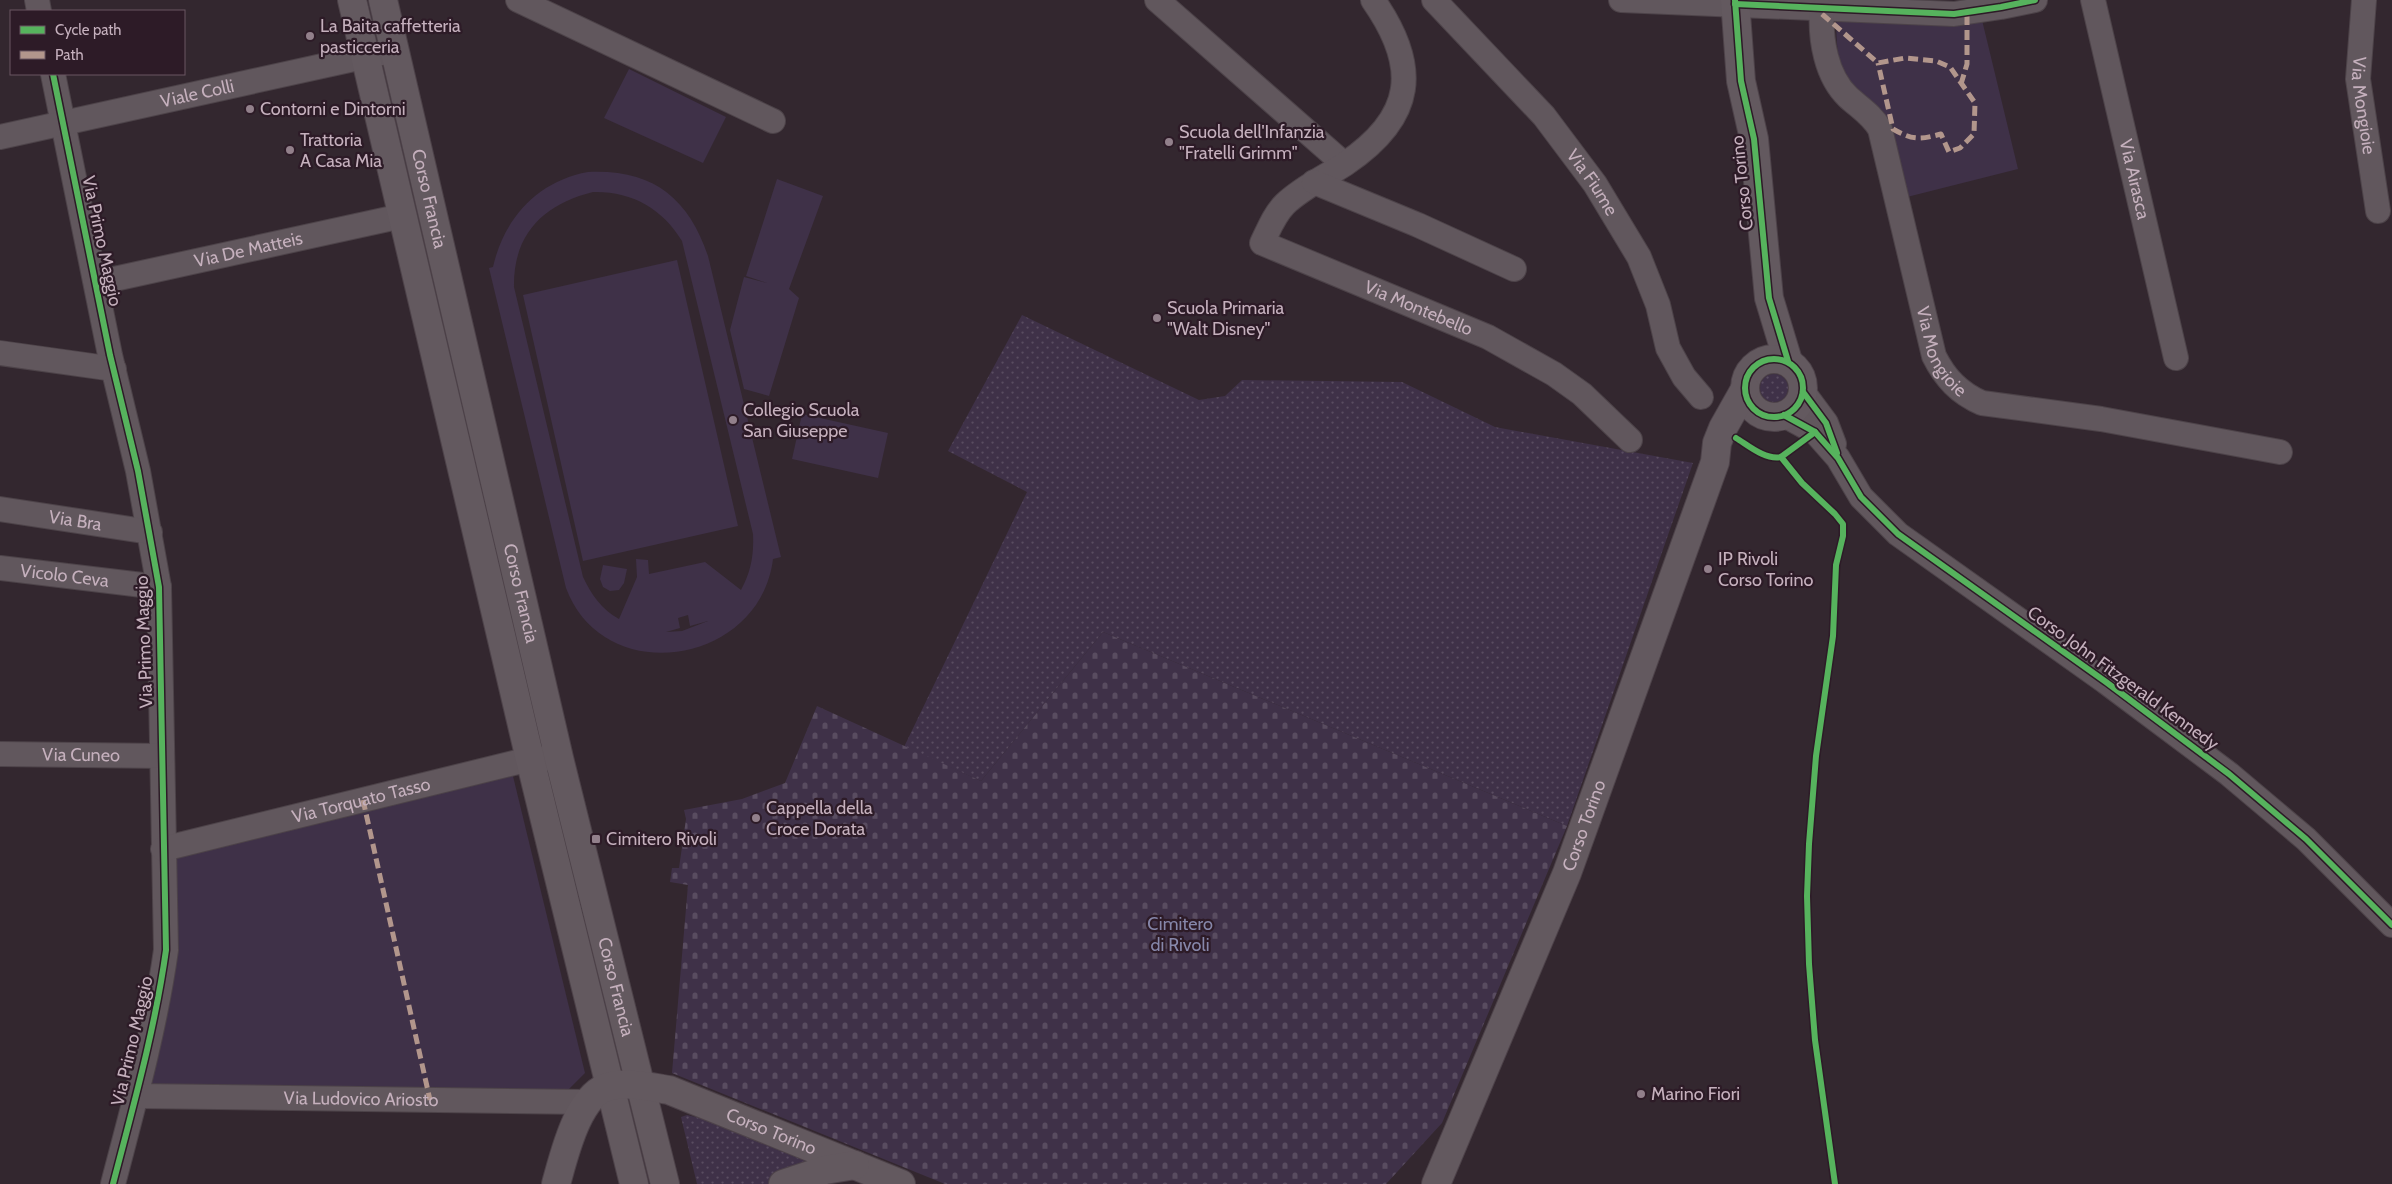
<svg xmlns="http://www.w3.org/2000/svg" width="2392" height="1184" font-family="Cabin,sans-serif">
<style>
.grass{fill:url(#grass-dots)}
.cemetery{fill:url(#cemetery-stones)}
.green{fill:#3f3148;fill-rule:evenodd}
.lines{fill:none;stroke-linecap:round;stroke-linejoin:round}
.minor-casing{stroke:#4d4349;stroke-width:26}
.major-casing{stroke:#4d4249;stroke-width:30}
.minor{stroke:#61575d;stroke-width:24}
.major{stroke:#63595f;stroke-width:28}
.quiet{stroke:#b2968c;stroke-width:5;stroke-dasharray:10 5;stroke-linecap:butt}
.cycleway-casing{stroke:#2d1b27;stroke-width:9}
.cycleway{stroke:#56b35d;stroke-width:6}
.poi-dot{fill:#92808b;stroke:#2d1b27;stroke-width:2}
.labels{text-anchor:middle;stroke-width:4.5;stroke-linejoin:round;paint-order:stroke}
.poi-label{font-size:18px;fill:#c5b0bd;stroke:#2d1b27;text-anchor:start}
.street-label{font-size:18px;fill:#c5b0bd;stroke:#2d1b27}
.park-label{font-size:18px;fill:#8687aa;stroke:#2d1b27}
</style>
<defs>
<pattern id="grass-dots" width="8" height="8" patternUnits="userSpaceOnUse" patternTransform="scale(1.25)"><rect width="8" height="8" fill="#3f3148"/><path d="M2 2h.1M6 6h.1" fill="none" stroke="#594c60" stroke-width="1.8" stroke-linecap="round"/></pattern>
<pattern id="cemetery-stones" width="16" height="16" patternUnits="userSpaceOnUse" patternTransform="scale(1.25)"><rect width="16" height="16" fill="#3f3148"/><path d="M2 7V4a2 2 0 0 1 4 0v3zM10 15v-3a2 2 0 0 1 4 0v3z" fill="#594c60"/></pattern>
</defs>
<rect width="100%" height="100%" fill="#33272f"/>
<!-- grass -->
<g class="grass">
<path d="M 1022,315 L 1199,400 L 1225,396 L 1242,380 L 1402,382 L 1495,427 L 1693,463 L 1567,826 L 1103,632 L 981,781 L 904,747 L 1027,492 L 948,451 Z"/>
<circle cx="1774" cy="388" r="14"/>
<path d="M 687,1115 L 708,1120 L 822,1166 L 772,1184 L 697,1184 L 681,1117 Z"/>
</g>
<!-- cemetery -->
<path class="cemetery" d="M 1103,632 L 1567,826 L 1442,1123 L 1386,1184 L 945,1184 L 672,1073 L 688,885 L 670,882 L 672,868 L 679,868 L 686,819 L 684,810 L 742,799 L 785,783 L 817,706 L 981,781 Z"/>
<!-- green -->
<g class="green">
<path d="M 1836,19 L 1982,20 L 2018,169 L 1907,197 L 1888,123 C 1881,109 1869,104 1858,94 C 1836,76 1837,45 1836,19 Z"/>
<path d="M 629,69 L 726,117 L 703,163 L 604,118 Z"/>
<path d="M 588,172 C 652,169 688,197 708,256 L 781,557 L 773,559 C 760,665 604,690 566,588 L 489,268 L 493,267 C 504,218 538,181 588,172 ZM 593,192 C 631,191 662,208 682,241 L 753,534 C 754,555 751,572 741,590 L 705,562 L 649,574 L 648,560 L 636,559 L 637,577 L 619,619 C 602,610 591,594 583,577 L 514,287 C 513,234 544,204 593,192 ZM 688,615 L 690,626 L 708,621 L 682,631 L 666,632 L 680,628 L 678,618 Z"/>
<path d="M 777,179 L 823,196 L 789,289 L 799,298 L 769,396 L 744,389 L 730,330 L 744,277 L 767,283 L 746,276 Z"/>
<path d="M 677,260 L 738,526 L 583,561 L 523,295 Z"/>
<path d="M 802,414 L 888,433 L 878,478 L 792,459 Z"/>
<path d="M 603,565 L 627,569 L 624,583 L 619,590 L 610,591 L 603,587 L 600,579 Z"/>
<path d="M 512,772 L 585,1073 L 566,1092 L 146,1085 L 172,856 Z"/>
</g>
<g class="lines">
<defs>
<g id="minor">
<path d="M 37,0 L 39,11"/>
<path d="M 518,0 L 773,121"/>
<path d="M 1157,0 L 1344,164"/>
<path id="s1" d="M 1373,0 C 1420,67 1415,117 1345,164 C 1325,177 1303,187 1285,204 C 1274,215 1269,229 1262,243 L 1488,337 L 1554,374 L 1582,394 L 1630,440"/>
<path id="s2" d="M 1434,0 L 1544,116 L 1595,184 L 1639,257 L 1658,305 L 1668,348 L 1684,377 L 1701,397"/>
<path d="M 1621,0 L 1954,14 L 2001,7 L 2035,0"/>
<path id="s3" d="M 2093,0 L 2176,358"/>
<path id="s4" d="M 2364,0 L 2358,79 L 2378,211"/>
<path id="s5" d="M 1822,10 C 1820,39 1826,76 1848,97 C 1860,108 1872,115 1880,129 L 1934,356 C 1945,378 1959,393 1982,403 L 2101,419 L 2280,452"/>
<path d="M 53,74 L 110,355 L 138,471 L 159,587 L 166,950 C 155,1029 133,1107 113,1184"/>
<path id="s6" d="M 0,137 L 395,50"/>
<path d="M 1314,182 L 1418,225 L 1514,269"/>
<path id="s7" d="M 96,283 L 402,216"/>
<path d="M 0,353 L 114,369"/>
<path d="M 1803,392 L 1826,423 L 1834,444"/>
<path d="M 1784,415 L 1815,432 L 1838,458 L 1861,497 L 1898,534 L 2106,682 L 2229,774 L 2306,839 L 2392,925"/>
<path id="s8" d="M 0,509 L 150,532"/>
<path id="s9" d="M 0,568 L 159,587"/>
<path id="s10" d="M 0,754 L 162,756"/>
<path id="s11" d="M 163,849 L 530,759 L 559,758"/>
<path id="s12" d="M 136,1096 L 587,1102"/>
</g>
<g id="major">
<path d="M 352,0 L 530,759 L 634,1184"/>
<path id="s13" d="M 383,0 L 559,758 L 665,1184"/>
<path d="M 1735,0 L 1741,81 L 1754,139 L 1769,298 L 1788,361"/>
<circle cx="1774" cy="388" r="29"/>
<path id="s14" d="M 556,1184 C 564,1156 578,1092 611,1086 C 629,1082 650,1087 669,1090 L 901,1184"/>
<path d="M 783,1184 L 825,1170 L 855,1165"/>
<path id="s15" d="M 1436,1184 L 1567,873 L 1715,462 L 1717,443 L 1723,428 L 1745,389"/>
</g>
</defs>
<!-- minor casing -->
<use href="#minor" class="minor-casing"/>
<!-- major casing -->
<use href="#major" class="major-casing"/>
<!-- minor -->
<use href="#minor" class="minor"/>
<!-- major -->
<use href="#major" class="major"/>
<!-- quiet -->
<g class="quiet">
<path d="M 1822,14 L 1878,63 L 1905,58 L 1936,61 L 1950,67 L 1975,103 L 1974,134 L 1960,148 L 1949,152 L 1941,134 C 1919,140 1912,140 1893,129 L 1878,63"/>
<path d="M 1961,84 L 1967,64 L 1967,12"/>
<path d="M 363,800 L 430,1100"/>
</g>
<defs>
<g id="cycleway">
<path d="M 1735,0 L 1741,81 L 1754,139 L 1769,298 L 1788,361"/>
<path d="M 1735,4 L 1954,14 L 2001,7 L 2035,0"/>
<path d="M 53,74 L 110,355 L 138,471 L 159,587 L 166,950 C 155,1029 133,1107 113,1184"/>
<circle cx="1774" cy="388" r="29"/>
<path d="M 1803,392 L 1826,423 L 1837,453"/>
<path d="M 1784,415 L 1815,432 L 1838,458 L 1861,497 L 1898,534 L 2106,682 L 2229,774 L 2306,839 L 2392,925"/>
<path d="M 1736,438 C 1749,446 1765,460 1781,457 L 1815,432"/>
<path d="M 1781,457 L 1802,483 L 1835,514 L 1843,524 L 1843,536 L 1836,565 L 1833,636 L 1816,756 L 1809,844 L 1807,896 L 1809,964 L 1815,1040 L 1835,1184"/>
</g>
</defs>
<!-- cycleway casing -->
<use href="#cycleway" class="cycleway-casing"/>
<!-- cycleway -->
<use href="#cycleway" class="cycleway"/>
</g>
<!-- markers -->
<g class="poi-dot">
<circle cx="310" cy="36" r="5"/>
<circle cx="250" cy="109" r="5"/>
<circle cx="1169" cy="142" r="5"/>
<circle cx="290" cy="150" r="5"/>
<circle cx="1157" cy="318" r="5"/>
<circle cx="733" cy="420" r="5"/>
<circle cx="1708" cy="569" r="5"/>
<circle cx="756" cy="818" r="5"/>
<rect x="591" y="834" width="10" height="10" rx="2.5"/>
<circle cx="1641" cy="1094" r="5"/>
</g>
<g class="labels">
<!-- poi labels -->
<g class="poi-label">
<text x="320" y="32">La Baita caffetteria<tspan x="320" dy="21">pasticceria</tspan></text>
<text x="260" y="115">Contorni e Dintorni</text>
<text x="1179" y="138">Scuola dell'Infanzia<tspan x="1179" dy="21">"Fratelli Grimm"</tspan></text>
<text x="300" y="146">Trattoria<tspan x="300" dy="21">A Casa Mia</tspan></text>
<text x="1167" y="314">Scuola Primaria<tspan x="1167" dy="21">"Walt Disney"</tspan></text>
<text x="743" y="416">Collegio Scuola<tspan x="743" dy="21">San Giuseppe</tspan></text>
<text x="1718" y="565">IP Rivoli<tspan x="1718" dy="21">Corso Torino</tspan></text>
<text x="766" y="814">Cappella della<tspan x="766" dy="21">Croce Dorata</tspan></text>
<text x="606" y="845">Cimitero Rivoli</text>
<text x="1651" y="1100">Marino Fiori</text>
</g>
<!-- street labels -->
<g class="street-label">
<text dy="6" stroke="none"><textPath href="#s6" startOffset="202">Viale Colli</textPath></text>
<text dy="6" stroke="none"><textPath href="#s4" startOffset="106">Via Mongioie</textPath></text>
<text dy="6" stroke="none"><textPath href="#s3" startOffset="184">Via Airasca</textPath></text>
<text dy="6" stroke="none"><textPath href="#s2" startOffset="242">Via Fiume</textPath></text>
<text transform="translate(1742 183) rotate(-96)" y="6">Corso Torino</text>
<text dy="6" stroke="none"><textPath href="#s13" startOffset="204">Corso Francia</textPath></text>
<text transform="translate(102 241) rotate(78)" y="6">Via Primo Maggio</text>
<text dy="6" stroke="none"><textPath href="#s7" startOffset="156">Via De Matteis</textPath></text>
<text dy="6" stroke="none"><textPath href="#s1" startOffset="481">Via Montebello</textPath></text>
<text dy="6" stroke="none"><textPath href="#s5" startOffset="371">Via Mongioie</textPath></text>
<text dy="6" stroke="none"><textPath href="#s8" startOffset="76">Via Bra</textPath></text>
<text dy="6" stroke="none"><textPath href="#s9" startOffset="65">Vicolo Ceva</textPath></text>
<text dy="6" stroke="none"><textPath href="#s13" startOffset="609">Corso Francia</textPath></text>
<text transform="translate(144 642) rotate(-92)" y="6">Via Primo Maggio</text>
<text transform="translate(2123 678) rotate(36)" y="6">Corso John Fitzgerald Kennedy</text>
<text dy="6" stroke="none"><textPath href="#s10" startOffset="81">Via Cuneo</textPath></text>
<text dy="6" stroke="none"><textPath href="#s11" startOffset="204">Via Torquato Tasso</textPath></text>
<text dy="6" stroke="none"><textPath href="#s15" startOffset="388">Corso Torino</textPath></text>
<text dy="6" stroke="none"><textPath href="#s13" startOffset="1014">Corso Francia</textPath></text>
<text transform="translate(132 1041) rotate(-77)" y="6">Via Primo Maggio</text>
<text dy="6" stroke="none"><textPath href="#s12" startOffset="225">Via Ludovico Ariosto</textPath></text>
<text dy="6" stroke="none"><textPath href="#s14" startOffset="286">Corso Torino</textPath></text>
</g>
<!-- park labels -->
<g class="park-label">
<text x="1180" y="930">Cimitero<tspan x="1180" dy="21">di Rivoli</tspan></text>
</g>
</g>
<!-- legend -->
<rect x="10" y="10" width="175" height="65" fill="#2d1b27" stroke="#6a5763"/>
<rect x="20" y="26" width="25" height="8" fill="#56b35d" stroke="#6a5763"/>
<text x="55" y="35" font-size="15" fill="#c5b0bd">Cycle path</text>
<rect x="20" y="51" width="25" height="8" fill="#b2968c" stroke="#6a5763"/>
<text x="55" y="60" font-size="15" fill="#c5b0bd">Path</text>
</svg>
